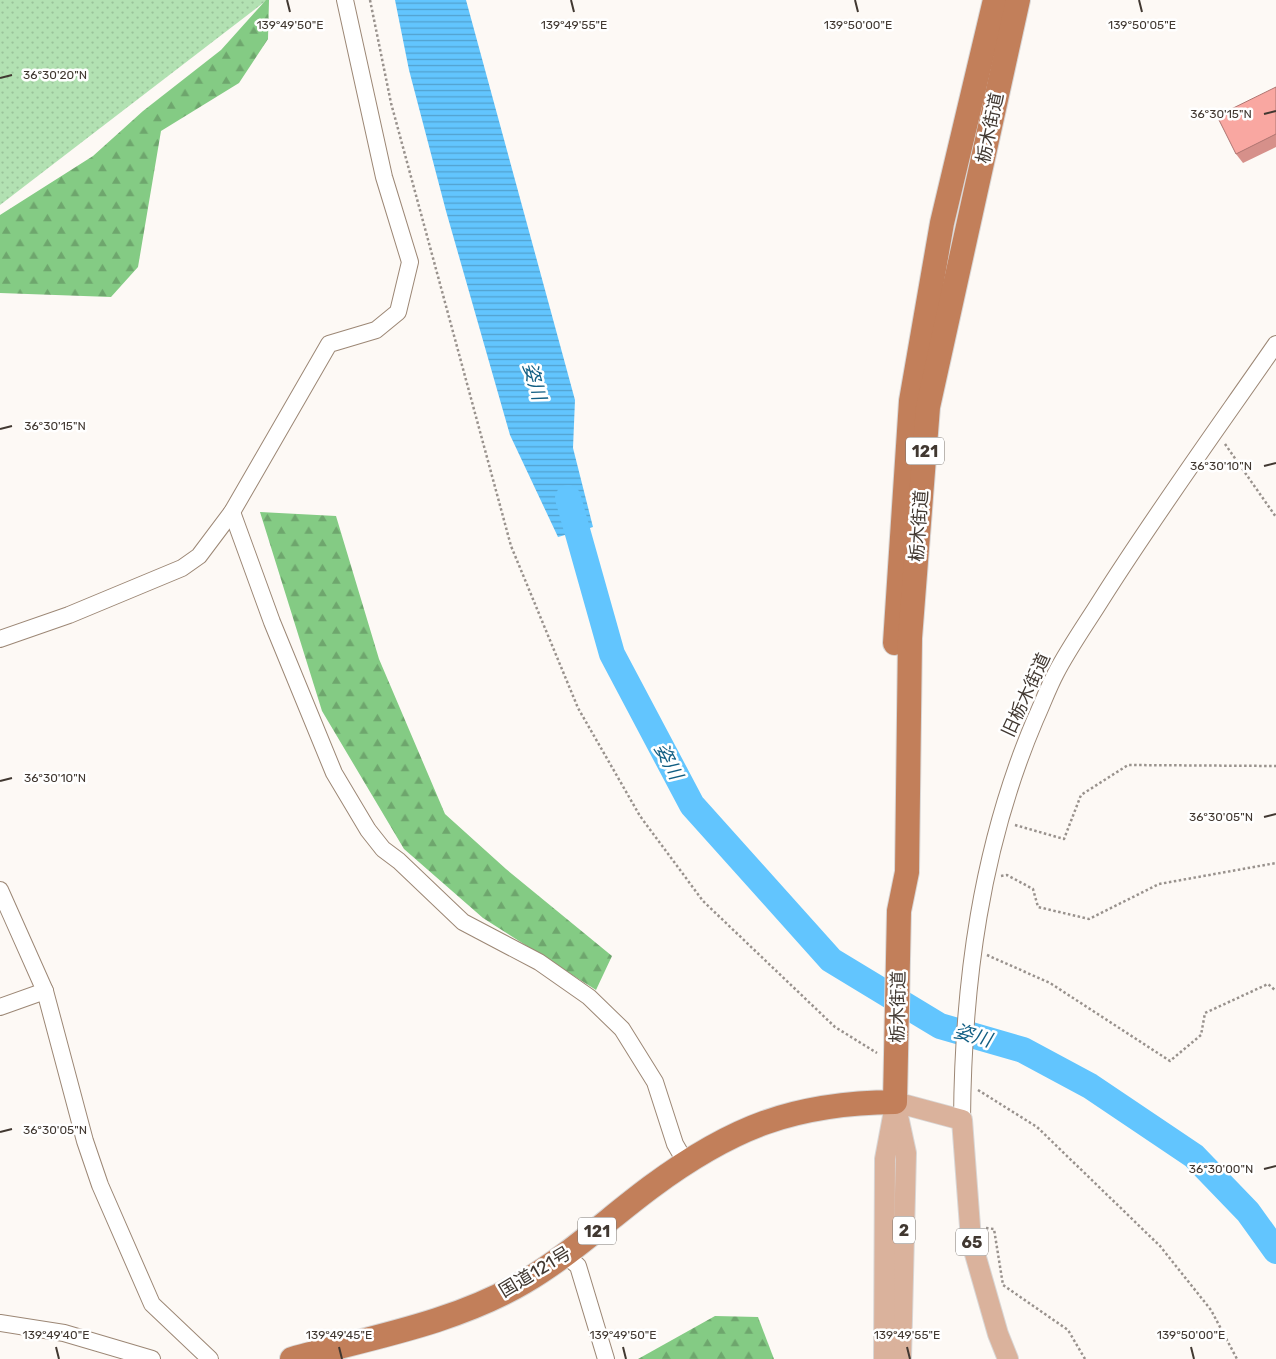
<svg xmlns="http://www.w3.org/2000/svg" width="1276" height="1359" font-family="Rubik,'Noto Sans JP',sans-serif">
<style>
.grass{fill:url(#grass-dots)}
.forest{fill:url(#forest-firs)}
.water{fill:url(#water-rules)}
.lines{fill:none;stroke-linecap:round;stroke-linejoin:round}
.river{stroke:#62c5fe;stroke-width:26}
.minor-casing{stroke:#9c8775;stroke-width:18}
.major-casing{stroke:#d9d7d6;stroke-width:22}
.highway-casing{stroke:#d9d7d6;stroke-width:26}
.path{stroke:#99928d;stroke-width:2.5;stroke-dasharray:2.5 2.5;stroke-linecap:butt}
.minor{stroke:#fff;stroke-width:16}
.major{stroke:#dab29c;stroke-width:20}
.highway{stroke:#c27f5a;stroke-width:24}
.wall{fill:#d6908a}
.building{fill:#f9a7a1;stroke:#ae7571}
.ticks{fill:none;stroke:#413831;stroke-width:2}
.labels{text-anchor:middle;stroke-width:5;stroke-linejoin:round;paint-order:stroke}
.shield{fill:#fff;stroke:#7a746f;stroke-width:1}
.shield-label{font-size:16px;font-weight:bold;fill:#413831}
.street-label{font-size:18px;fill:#413831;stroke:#fff}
.water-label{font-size:19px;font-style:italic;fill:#115e83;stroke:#fff}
.ticks-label{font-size:12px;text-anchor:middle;fill:#413831;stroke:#fff;stroke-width:5;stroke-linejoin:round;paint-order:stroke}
</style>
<defs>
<pattern id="grass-dots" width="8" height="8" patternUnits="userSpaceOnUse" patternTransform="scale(1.25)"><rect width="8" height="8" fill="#b2e1b2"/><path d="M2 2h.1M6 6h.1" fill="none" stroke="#9ac29a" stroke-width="1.8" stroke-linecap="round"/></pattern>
<pattern id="forest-firs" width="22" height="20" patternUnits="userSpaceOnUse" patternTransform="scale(1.25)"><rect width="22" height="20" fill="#84cb84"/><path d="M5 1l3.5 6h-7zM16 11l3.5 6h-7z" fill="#6ea66d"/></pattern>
<pattern id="water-rules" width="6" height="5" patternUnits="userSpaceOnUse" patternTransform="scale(1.25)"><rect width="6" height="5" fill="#62c5fe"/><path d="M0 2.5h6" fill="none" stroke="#52a1ce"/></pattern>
</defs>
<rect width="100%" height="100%" fill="#fdf9f5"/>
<!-- grass -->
<path class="grass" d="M 0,0 L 267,0 L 0,205 Z"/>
<!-- forest -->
<g class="forest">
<path d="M 266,0 L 269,0 L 268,39 L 239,83 L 161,131 L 138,267 L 111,297 L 0,293 L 0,215 L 93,156 L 143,111 L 221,50 Z"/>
<path d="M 260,512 L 336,516 L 379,659 L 445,814 L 506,869 L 612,956 L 596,990 L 483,918 L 404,849 L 322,711 Z"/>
<path d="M 715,1316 L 758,1317 L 774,1359 L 638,1359 Z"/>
</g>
<!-- water -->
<path class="water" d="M 395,0 L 466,0 L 575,400 L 573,448 L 593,527 L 558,537 L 510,435 L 446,211 L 409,70 Z"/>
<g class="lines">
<!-- river -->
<path class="river" d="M 568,498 L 612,654 L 692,805 L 831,960 L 940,1026 L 1023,1050 L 1090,1086 L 1194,1156 L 1248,1212 L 1276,1251"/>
<defs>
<g id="minor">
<path d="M 232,512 L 272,622 L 334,773 L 368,830 L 383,849 L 399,861 L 463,922 L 539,962 L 589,997 L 622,1029 L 655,1082 L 675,1144 L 686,1163"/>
<path d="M 0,639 L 69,615 L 182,568 L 199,556 L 232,512 L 329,344 L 376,330 L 398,312 L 410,262 L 384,177 L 345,0"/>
<path d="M 0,890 L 45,991 L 85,1141 L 100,1185 L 152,1304 L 210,1359"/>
<path d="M 0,1007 L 45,991"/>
<path d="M 962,1120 C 963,983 981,847 1035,720 C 1042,705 1048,688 1056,673 C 1069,648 1086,624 1101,600 C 1156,513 1217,429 1276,344"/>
<path d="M 566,1256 L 578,1266 L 606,1359"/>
<path d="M 0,1323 L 64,1333 L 152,1359"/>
</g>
<g id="major">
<path d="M 895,1102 L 962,1120 L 971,1240 L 998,1334 L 1008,1359"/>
<path d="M 895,1102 L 906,1153 L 901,1359"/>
<path d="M 884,1359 L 885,1159 L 894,1111"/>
</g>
<g id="highway">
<path d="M 895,643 L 911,401 L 942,223 L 995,0"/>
<path d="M 292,1359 C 369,1338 455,1323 524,1282 C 570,1255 608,1219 651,1187 C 732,1127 794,1103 895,1102 L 899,911 L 907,872 L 910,638 L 928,407 L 1018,0"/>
</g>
</defs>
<!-- minor casing -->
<use href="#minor" class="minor-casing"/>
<!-- major casing -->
<use href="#major" class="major-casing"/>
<!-- highway casing -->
<use href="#highway" class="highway-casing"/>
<!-- path -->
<g class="path">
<path d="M 370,0 L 391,103 L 511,546 L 578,708 L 640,816 L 703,901 L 835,1027 L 877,1053"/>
<path d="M 1225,444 L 1276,517"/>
<path d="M 1015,825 L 1064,839 L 1081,795 L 1128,765 L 1276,766"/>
<path d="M 1001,876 L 1007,875 L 1033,889 L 1038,907 L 1089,919 L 1159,884 L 1276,863"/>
<path d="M 987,955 L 1050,983 L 1170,1061 L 1201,1035 L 1205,1013 L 1268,984 L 1276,991"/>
<path d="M 978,1090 L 1037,1127 L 1160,1246 L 1211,1310 L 1237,1359"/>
<path d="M 986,1228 L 994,1229 L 1003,1285 L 1068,1330 L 1085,1359"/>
</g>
<!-- minor -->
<use href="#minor" class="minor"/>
<!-- major -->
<use href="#major" class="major"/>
<!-- highway -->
<use href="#highway" class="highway"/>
</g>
<!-- wall -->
<path class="wall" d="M 1276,87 L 1276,147 L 1243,163 L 1236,154 Z"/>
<!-- building -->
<path class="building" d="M 1276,87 L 1276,134 L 1236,154 L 1217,116 Z"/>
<!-- ticks -->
<path class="ticks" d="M 287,0 L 290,12M 571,0 L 574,12M 855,0 L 858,12M 1139,0 L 1142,12M 0,78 L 12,75M 1264,114 L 1276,111M 0,429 L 12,426M 1264,466 L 1276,463M 0,781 L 12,778M 1264,817 L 1276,814M 0,1132 L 12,1129M 1264,1169 L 1276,1166M 56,1347 L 59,1359M 339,1347 L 342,1359M 623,1347 L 626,1359M 907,1347 L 910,1359M 1191,1347 L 1194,1359"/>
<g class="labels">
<!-- shield labels -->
<g class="shield">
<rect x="906" y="437.5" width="38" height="27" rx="4"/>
<rect x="893" y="1216.5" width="22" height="27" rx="4"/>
<rect x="578" y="1217.5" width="38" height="27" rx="4"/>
<rect x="956" y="1228.5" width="32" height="27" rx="4"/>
</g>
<g class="shield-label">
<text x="925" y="457">121</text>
<text x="904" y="1236">2</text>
<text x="597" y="1237">121</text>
<text x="972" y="1248">65</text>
</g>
<!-- street labels -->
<g class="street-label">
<text transform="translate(990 128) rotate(-78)" y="6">栃木街道</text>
<text transform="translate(919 526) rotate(-86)" y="6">栃木街道</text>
<text transform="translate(1026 695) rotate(-65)" y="6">旧栃木街道</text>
<text transform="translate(898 1007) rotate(-89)" y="6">栃木街道</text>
<text transform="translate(535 1272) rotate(-31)" y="6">国道121号</text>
</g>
<!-- water labels -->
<g class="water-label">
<text transform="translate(535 381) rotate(74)" y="7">姿川</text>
<text transform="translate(669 761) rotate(62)" y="7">姿川</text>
<text transform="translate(973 1035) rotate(16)" y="7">姿川</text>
</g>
</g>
<g class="ticks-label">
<text x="1142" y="29">139°50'05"E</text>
<text x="290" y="29">139°49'50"E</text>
<text x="574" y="29">139°49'55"E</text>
<text x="858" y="29">139°50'00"E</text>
<text x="55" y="79">36°30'20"N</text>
<text x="1221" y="118">36°30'15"N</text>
<text x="55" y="430">36°30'15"N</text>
<text x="1221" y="470">36°30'10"N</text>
<text x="55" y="782">36°30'10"N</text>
<text x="1221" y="821">36°30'05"N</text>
<text x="55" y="1134">36°30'05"N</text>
<text x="1221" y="1173">36°30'00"N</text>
<text x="56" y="1339">139°49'40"E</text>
<text x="339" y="1339">139°49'45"E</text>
<text x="623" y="1339">139°49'50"E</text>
<text x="907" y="1339">139°49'55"E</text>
<text x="1191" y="1339">139°50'00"E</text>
</g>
</svg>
